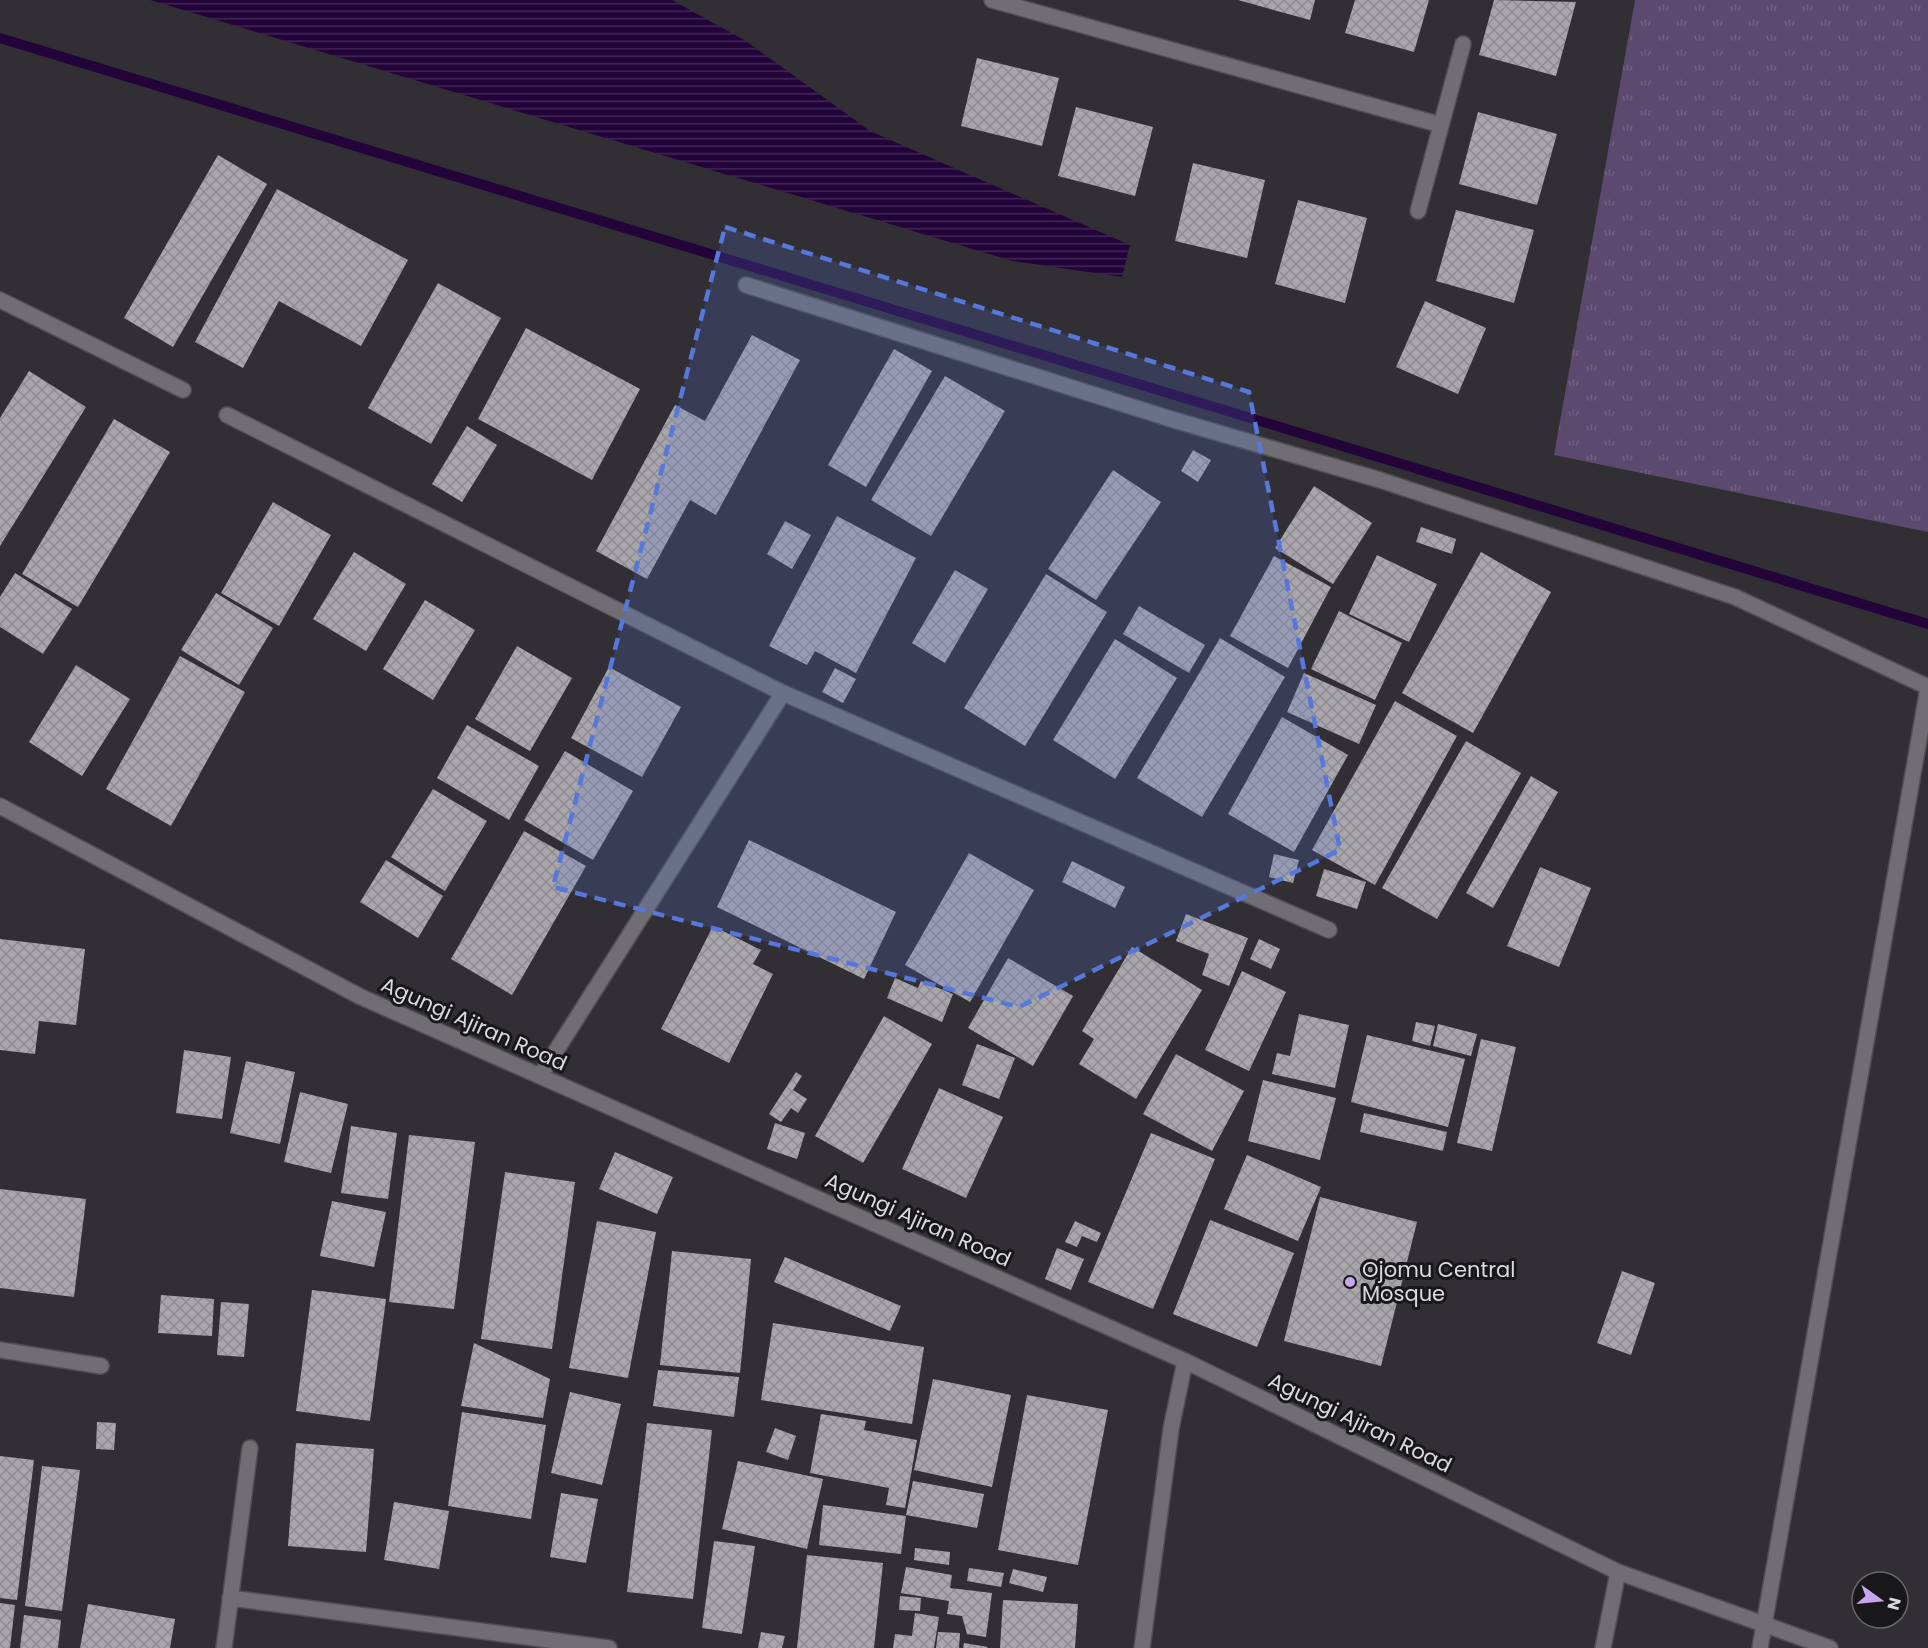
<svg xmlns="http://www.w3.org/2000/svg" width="1928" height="1648" font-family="Poppins,sans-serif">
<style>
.grass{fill:url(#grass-tufts)}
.water{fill:url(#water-rules)}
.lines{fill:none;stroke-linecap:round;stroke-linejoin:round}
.stream{stroke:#23043a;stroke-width:10}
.building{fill:url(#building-cross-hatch)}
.minor-casing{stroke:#4f4e51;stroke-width:18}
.minor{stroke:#706e73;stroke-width:15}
.marked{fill:#5678da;fill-opacity:0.2;stroke:#5678da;stroke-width:4.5;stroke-dasharray:12 8;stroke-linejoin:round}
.poi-dot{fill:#c8a6ef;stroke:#18171a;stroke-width:2}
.labels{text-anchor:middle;stroke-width:6;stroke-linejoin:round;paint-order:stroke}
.street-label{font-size:21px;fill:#dbdadd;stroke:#18171a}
.poi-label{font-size:21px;fill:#dbdadd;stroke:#18171a;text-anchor:start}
</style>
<defs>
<pattern id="grass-tufts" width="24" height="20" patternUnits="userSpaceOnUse" patternTransform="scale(1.5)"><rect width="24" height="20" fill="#5b496f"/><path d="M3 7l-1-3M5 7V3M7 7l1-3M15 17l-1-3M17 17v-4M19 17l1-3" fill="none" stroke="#726383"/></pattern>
<pattern id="water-rules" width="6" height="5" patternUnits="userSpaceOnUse" patternTransform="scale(1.5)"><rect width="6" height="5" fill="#23043a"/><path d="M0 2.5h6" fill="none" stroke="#422856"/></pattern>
<pattern id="building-cross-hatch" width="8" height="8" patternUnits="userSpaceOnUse" patternTransform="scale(1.5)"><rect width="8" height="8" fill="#a8a5ab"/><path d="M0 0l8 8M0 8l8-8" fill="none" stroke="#8e8c91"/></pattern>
</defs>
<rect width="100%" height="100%" fill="#312f34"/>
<!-- grass -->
<path class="grass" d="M 1635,0 L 1928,0 L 1928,532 L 1554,455 Z"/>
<!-- water -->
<path class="water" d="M 150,0 L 672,0 L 746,41 L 870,131 L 1130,245 L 1122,277 L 1012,261 Z"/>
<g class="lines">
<!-- stream -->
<path class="stream" d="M 0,38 L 1928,624"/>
</g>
<!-- building -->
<g class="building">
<path d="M 1238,0 L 1315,0 L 1310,20 Z"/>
<path d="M 1355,0 L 1429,0 L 1414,52 L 1345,33 Z"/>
<path d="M 1494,0 L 1576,2 L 1556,76 L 1479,55 Z"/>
<path d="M 977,58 L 1059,78 L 1042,146 L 961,126 Z"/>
<path d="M 1076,107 L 1153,127 L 1135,196 L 1058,176 Z"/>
<path d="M 1478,112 L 1557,134 L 1537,205 L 1459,184 Z"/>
<path d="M 218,155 L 267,184 L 173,347 L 124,318 Z"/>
<path d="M 1193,163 L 1265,180 L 1247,258 L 1175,241 Z"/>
<path d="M 277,189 L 408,260 L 361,346 L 279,301 L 243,368 L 195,342 Z"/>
<path d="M 1298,200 L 1367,218 L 1345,303 L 1275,284 Z"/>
<path d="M 1456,210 L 1534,230 L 1514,303 L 1436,281 Z"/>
<path d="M 438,283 L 501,318 L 431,444 L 368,408 Z"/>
<path d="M 1425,301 L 1486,328 L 1458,394 L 1396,367 Z"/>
<path d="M 526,328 L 640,389 L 592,480 L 478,419 Z"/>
<path d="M 752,335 L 800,360 L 716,515 L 690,500 L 647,579 L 596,551 L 675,405 L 705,421 Z"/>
<path d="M 894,349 L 932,371 L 866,487 L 828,465 Z"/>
<path d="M 29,371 L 86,407 L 0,546 L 0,418 Z"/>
<path d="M 945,376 L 1005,411 L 931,536 L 871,500 Z"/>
<path d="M 114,419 L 170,452 L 78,607 L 22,574 Z"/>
<path d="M 467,426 L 497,445 L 462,502 L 432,484 Z"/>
<path d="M 1193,450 L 1211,460 L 1198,482 L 1181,471 Z"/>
<path d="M 1113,470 L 1161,502 L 1096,600 L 1048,569 Z"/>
<path d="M 1314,486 L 1372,523 L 1333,584 L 1275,548 Z"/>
<path d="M 273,502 L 331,535 L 279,626 L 221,593 Z"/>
<path d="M 837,516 L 916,558 L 856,673 L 815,651 L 807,665 L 769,646 Z"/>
<path d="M 785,521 L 811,535 L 792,569 L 767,554 Z"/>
<path d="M 1421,527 L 1456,539 L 1452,554 L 1416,542 Z"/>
<path d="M 354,552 L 406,584 L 366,651 L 313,619 Z"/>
<path d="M 1481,552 L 1551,592 L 1473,733 L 1402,693 Z"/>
<path d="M 1377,555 L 1437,584 L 1409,642 L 1349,614 Z"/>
<path d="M 1274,556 L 1331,587 L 1288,668 L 1230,636 Z"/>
<path d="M 955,570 L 988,589 L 945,663 L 912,643 Z"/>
<path d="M 15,573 L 72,609 L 43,654 L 0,627 L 0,597 Z"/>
<path d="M 1046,574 L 1107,612 L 1025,746 L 964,708 Z"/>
<path d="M 216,593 L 273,628 L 239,685 L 181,650 Z"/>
<path d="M 425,600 L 475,630 L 433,700 L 383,669 Z"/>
<path d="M 1139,606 L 1205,645 L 1189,673 L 1123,634 Z"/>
<path d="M 1339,611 L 1402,643 L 1375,700 L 1311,669 Z"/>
<path d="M 1220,638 L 1285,677 L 1202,817 L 1137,778 Z"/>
<path d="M 1115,639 L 1177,678 L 1115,779 L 1053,740 Z"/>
<path d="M 517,646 L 572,678 L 530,751 L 475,719 Z"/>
<path d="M 180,656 L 245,692 L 171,826 L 106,789 Z"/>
<path d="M 76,665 L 130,699 L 82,776 L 29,742 Z"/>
<path d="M 609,667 L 681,707 L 642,777 L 571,738 Z"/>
<path d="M 835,668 L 856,679 L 843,703 L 822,692 Z"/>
<path d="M 1304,673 L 1376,705 L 1359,744 L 1287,712 Z"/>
<path d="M 1395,701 L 1457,736 L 1375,885 L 1312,850 Z"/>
<path d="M 1282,717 L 1348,755 L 1294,852 L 1228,814 Z"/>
<path d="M 467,725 L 539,766 L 509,820 L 437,778 Z"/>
<path d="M 1466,741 L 1521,773 L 1437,919 L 1382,888 Z"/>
<path d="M 565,751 L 633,791 L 593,860 L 524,820 Z"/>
<path d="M 1531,776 L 1558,792 L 1493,908 L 1466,893 Z"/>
<path d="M 433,789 L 487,821 L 445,891 L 391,857 Z"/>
<path d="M 524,831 L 586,866 L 512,995 L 451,959 Z"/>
<path d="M 749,840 L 896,912 L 864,979 L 717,907 Z"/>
<path d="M 969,853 L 1034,890 L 970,1002 L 905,965 Z"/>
<path d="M 1274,854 L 1299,860 L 1293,883 L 1269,877 Z"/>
<path d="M 386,860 L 443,896 L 418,938 L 360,902 Z"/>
<path d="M 1072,861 L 1125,887 L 1115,908 L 1062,882 Z"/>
<path d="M 1540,867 L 1591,888 L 1559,967 L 1507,946 Z"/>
<path d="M 1324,869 L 1366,882 L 1357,909 L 1316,896 Z"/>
<path d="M 1186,914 L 1248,938 L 1229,986 L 1202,975 L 1209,954 L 1176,941 Z"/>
<path d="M 713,926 L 761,950 L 753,964 L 773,974 L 729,1063 L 661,1029 Z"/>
<path d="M 0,939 L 85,949 L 76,1025 L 39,1021 L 35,1054 L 0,1050 Z"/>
<path d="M 1259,939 L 1280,949 L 1271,969 L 1250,959 Z"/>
<path d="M 1132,947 L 1202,990 L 1136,1099 L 1079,1064 L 1094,1039 L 1082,1031 Z"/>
<path d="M 1008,958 L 1073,996 L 1033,1066 L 968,1028 Z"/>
<path d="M 1242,971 L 1286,992 L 1249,1071 L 1205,1050 Z"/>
<path d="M 895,978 L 918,988 L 921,981 L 953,994 L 942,1022 L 887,998 Z"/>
<path d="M 1299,1014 L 1349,1025 L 1335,1088 L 1272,1074 L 1277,1053 L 1290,1056 Z"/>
<path d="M 884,1016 L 932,1044 L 863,1163 L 815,1136 Z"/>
<path d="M 1416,1022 L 1435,1026 L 1430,1046 L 1412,1041 Z"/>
<path d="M 1438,1024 L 1477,1034 L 1471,1056 L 1433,1046 Z"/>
<path d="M 1367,1035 L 1465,1059 L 1448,1127 L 1351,1102 Z"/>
<path d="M 1481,1039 L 1516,1047 L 1492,1151 L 1457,1143 Z"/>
<path d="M 977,1044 L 1015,1058 L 999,1099 L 962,1085 Z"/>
<path d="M 184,1050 L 231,1057 L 222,1119 L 176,1113 Z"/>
<path d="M 1176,1054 L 1244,1091 L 1212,1151 L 1143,1114 Z"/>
<path d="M 246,1061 L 295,1072 L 280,1144 L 230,1133 Z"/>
<path d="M 796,1072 L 802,1076 L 793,1090 L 807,1099 L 798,1113 L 791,1108 L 781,1122 L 769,1114 Z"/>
<path d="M 1263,1080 L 1336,1098 L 1320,1160 L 1248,1141 Z"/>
<path d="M 939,1088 L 1003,1117 L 966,1198 L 902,1169 Z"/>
<path d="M 300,1092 L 348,1104 L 331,1173 L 284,1162 Z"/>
<path d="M 1364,1113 L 1447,1132 L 1443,1151 L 1360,1132 Z"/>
<path d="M 775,1123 L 805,1133 L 797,1159 L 767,1149 Z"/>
<path d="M 351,1126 L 397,1133 L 388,1199 L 341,1193 Z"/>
<path d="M 1151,1133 L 1215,1159 L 1153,1309 L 1088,1282 Z"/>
<path d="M 409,1135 L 475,1142 L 454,1309 L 389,1302 Z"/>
<path d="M 615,1152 L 673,1177 L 657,1214 L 599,1189 Z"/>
<path d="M 1247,1155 L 1321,1187 L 1298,1241 L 1224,1209 Z"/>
<path d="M 505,1172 L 575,1182 L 552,1349 L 481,1339 Z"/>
<path d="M 0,1189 L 86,1199 L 74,1297 L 0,1288 Z"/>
<path d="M 1320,1197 L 1417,1222 L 1381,1366 L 1284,1341 Z"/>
<path d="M 332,1201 L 386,1212 L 374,1267 L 320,1256 Z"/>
<path d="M 1210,1220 L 1294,1253 L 1257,1347 L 1173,1314 Z"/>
<path d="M 597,1221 L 656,1232 L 628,1378 L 569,1368 Z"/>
<path d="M 1075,1221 L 1101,1233 L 1097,1242 L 1082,1236 L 1077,1247 L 1065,1242 Z"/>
<path d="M 1057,1248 L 1084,1259 L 1071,1290 L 1045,1279 Z"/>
<path d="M 672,1251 L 751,1259 L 740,1373 L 660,1365 Z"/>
<path d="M 785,1257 L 901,1306 L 890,1331 L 774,1282 Z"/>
<path d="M 1622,1271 L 1655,1283 L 1631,1355 L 1597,1343 Z"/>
<path d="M 312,1290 L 386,1299 L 370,1421 L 296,1411 Z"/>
<path d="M 161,1295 L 214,1299 L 212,1336 L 158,1333 Z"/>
<path d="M 221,1302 L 249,1304 L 244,1357 L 217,1355 Z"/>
<path d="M 773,1323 L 924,1347 L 912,1424 L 761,1400 Z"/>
<path d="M 474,1343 L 550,1379 L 543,1418 L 461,1406 Z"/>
<path d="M 658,1370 L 739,1377 L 734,1417 L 653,1406 Z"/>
<path d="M 933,1379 L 1011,1395 L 992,1487 L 914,1470 Z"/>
<path d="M 570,1392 L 621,1404 L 602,1485 L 551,1473 Z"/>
<path d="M 1027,1395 L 1108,1410 L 1078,1565 L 998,1550 Z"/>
<path d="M 462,1412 L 546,1425 L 531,1519 L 448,1506 Z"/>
<path d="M 821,1414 L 866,1421 L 864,1430 L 917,1440 L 905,1508 L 886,1505 L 889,1488 L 810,1473 Z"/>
<path d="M 97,1422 L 116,1423 L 114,1450 L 96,1449 Z"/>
<path d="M 647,1423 L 712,1430 L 693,1599 L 627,1592 Z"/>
<path d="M 775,1428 L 796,1436 L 788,1460 L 766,1452 Z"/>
<path d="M 296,1443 L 374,1449 L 366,1552 L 288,1546 Z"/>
<path d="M 0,1456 L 34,1460 L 17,1600 L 0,1598 Z"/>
<path d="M 738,1461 L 823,1479 L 807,1549 L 722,1529 Z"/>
<path d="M 42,1466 L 80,1470 L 62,1611 L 25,1606 Z"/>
<path d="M 913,1481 L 984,1494 L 977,1528 L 906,1515 Z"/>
<path d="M 561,1493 L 598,1499 L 586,1563 L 550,1557 Z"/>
<path d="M 394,1502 L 449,1511 L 439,1569 L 384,1560 Z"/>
<path d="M 823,1505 L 906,1516 L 901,1554 L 819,1545 Z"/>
<path d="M 714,1541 L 755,1546 L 742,1634 L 702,1628 Z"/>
<path d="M 915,1548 L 950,1552 L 949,1565 L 914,1560 Z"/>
<path d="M 807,1555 L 883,1563 L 874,1648 L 797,1648 Z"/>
<path d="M 906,1567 L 952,1575 L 950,1588 L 992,1593 L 986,1637 L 967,1634 L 962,1616 L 947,1614 L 949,1601 L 901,1593 Z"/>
<path d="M 969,1568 L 1004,1573 L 1001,1587 L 967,1581 Z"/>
<path d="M 1013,1569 L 1047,1577 L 1043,1592 L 1009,1583 Z"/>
<path d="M 900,1596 L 921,1598 L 920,1611 L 899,1610 Z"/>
<path d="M 1003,1600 L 1078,1604 L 1075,1648 L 1000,1648 Z"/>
<path d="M 0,1603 L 15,1605 L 10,1648 L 0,1648 Z"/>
<path d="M 88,1604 L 175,1619 L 170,1648 L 80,1648 Z"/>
<path d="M 915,1613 L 939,1617 L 934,1648 L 893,1648 L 895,1634 L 912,1636 Z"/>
<path d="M 24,1615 L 61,1620 L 58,1648 L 20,1648 Z"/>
<path d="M 761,1632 L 785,1636 L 782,1648 L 758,1648 Z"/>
<path d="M 938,1632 L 960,1633 L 959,1648 L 936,1648 Z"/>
<path d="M 964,1643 L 988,1647 L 987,1648 L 963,1648 Z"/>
</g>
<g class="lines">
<defs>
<g id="minor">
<path d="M 992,0 L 1441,125"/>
<path d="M 1418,211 L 1463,44"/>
<path d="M 746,285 L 1174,420 L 1380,480 L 1735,597 L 1928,687"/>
<path d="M 0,300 L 183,390"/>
<path d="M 227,415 L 783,693 L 1329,930"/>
<path d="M 0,806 L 361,997 L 1185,1361 L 1618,1572 L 1830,1648"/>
<path d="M 540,1076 L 783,693"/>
<path d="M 0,1350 L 101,1366"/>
<path d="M 230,1598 L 609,1648"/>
<path d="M 224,1648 L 250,1448"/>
<path d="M 1142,1648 L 1171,1429 L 1185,1361"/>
<path d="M 1603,1648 L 1618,1572"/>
<path d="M 1760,1648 L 1928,688"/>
</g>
</defs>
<!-- minor casing -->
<use href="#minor" class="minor-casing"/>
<!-- minor -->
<use href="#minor" class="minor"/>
</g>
<!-- marked area -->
<path class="marked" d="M 725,227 L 1249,392 L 1340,850 L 1019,1007 L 553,887 Z"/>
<!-- markers -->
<circle class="poi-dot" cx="1350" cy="1282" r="6"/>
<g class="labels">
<!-- street labels -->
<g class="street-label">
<text transform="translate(474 1024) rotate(24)" y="7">Agungi Ajiran Road</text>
<text transform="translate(918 1220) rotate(24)" y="7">Agungi Ajiran Road</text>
<text transform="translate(1360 1423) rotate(26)" y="7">Agungi Ajiran Road</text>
</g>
<!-- poi labels -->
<g class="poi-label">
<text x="1362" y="1277">Ojomu Central<tspan x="1362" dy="24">Mosque</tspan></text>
</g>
</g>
<!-- north arrow -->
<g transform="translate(1880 1600) rotate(105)"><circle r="28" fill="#18171a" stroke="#666568" stroke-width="1.5"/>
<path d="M0-4.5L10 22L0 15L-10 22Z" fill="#c8a6ef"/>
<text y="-9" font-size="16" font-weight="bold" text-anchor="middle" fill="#dbdadd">N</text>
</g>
</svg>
